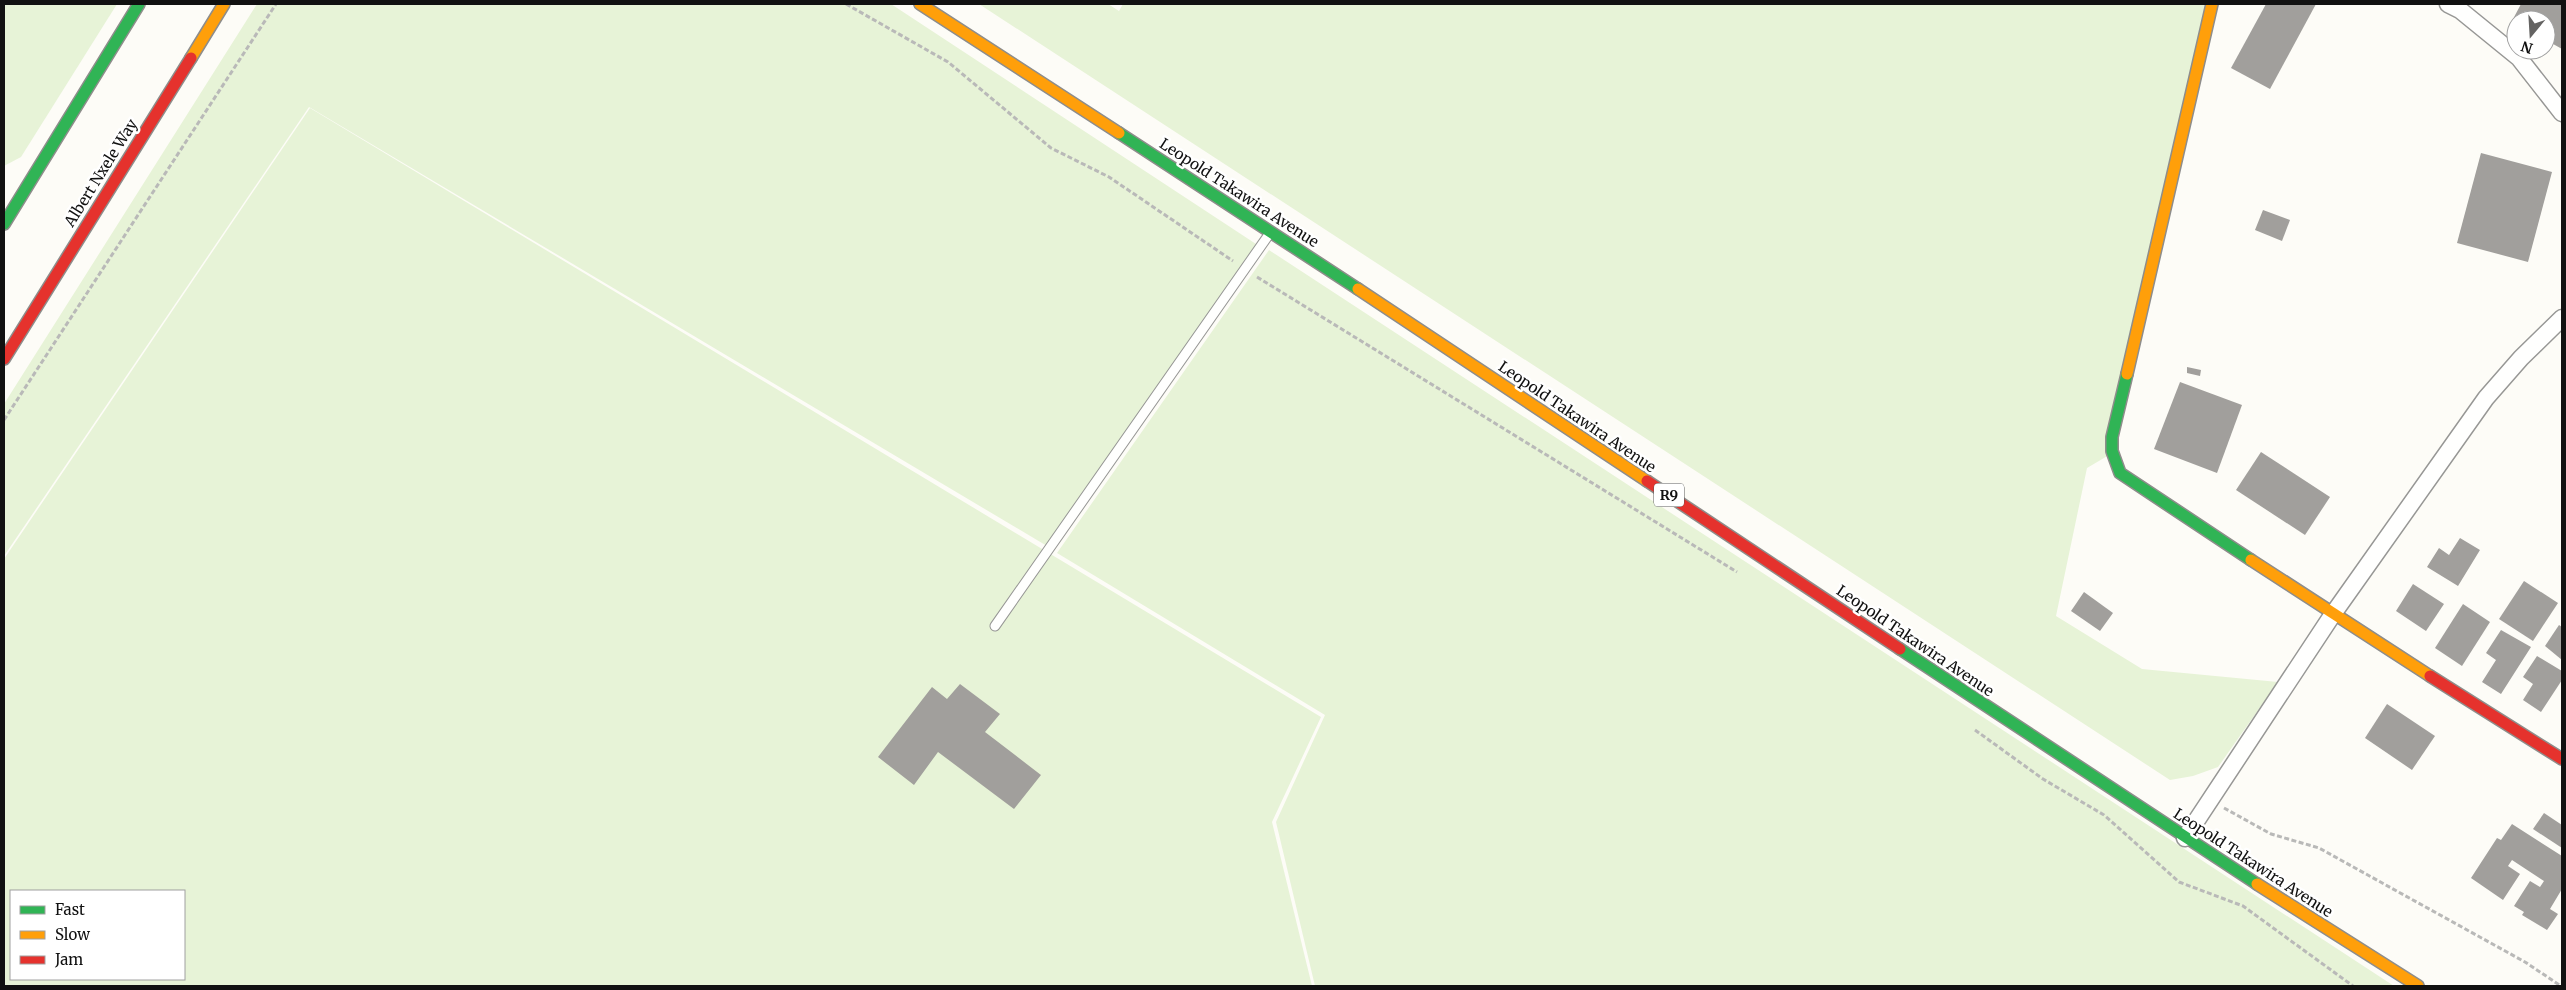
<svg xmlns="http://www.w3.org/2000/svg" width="2566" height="990" font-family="Merriweather,serif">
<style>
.green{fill:#e7f3d7;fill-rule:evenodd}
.building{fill:#a19f9c}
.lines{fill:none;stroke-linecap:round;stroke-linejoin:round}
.lane-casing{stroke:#979795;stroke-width:11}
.street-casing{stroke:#979795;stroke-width:19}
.fast-casing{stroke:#8e8d8b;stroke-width:14}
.slow-casing{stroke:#8e8d8b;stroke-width:14}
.jam-casing{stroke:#8e8d8b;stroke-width:14}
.path{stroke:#b9b9b8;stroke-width:3;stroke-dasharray:5 2.5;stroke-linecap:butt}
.lane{stroke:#fffffe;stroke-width:9}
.street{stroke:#fffffe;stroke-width:16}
.fast{stroke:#30b455;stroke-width:11}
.slow{stroke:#ff9f0a;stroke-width:11}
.jam{stroke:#e5322d;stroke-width:11}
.labels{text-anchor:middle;stroke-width:5;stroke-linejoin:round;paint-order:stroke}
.shield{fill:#fff;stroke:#585858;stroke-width:1}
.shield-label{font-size:14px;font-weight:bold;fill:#111}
.street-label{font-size:15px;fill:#111;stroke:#fff}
</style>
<rect width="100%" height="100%" fill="#fdfcf7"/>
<!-- green -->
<g class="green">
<path d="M 4,4 L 117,4 L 21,157 L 4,166 Z"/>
<path d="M 257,4 L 891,4 L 1256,244 L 1047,546 L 309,107 L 4,556 L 4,404 Z"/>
<path d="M 979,4 L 1108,4 L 1119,11 L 1123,4 L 2208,4 L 2109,455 L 2087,468 L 2056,616 L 2142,669 L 2278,682 L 2218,767 L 2193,776 L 2170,780 Z"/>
<path d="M 310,108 L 1321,717 L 1272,822 L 1312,986 L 4,986 L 4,559 ZM 11,891 L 184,891 L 184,979 L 11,979 Z"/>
<path d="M 1269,250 L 2394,986 L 1315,986 L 1276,822 L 1325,715 L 1057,553 Z"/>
</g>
<!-- building -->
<g class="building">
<path d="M 2266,4 L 2316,4 L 2270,89 L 2231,68 Z"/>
<path d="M 2521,4 L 2562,4 L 2562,49 L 2546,40 L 2546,20 L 2516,20 L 2516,23 L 2512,21 Z"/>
<path d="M 2481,153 L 2552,172 L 2528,262 L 2457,243 Z"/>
<path d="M 2263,210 L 2290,220 L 2282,241 L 2255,230 Z"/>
<path d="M 2187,367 L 2201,370 L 2200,376 L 2187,373 Z"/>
<path d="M 2180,382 L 2242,405 L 2217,473 L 2154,449 Z"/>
<path d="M 2261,452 L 2330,497 L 2305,535 L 2236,490 Z"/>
<path d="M 2460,538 L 2480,550 L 2458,586 L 2427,567 L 2439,548 L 2449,555 Z"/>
<path d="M 2524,581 L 2558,603 L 2533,641 L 2499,619 Z"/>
<path d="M 2413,584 L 2444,604 L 2426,631 L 2396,611 Z"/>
<path d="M 2084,592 L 2113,613 L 2100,631 L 2071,611 Z"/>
<path d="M 2463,604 L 2490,622 L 2462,666 L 2435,648 Z"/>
<path d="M 2559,625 L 2562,627 L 2562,660 L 2545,646 Z"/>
<path d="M 2501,630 L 2531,647 L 2501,694 L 2482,682 L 2496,660 L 2486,653 Z"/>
<path d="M 2537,656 L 2562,671 L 2562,680 L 2541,712 L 2523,700 L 2533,684 L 2523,677 Z"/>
<path d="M 960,684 L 1000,714 L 985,732 L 1041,775 L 1014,809 L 938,752 L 914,785 L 878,757 L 932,687 L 947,699 Z"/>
<path d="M 2387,704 L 2435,736 L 2412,770 L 2365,738 Z"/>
<path d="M 2544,813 L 2562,825 L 2562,848 L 2533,829 Z"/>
<path d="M 2512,824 L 2562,856 L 2562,889 L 2550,909 L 2558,914 L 2547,930 L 2522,915 L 2524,912 L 2514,906 L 2530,881 L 2540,887 L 2544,881 L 2512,860 L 2508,866 L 2520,874 L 2503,900 L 2471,878 L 2497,838 L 2501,840 Z"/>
</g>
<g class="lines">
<defs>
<path id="lane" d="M 995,626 L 1270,233"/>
<g id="street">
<path d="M 2448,4 L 2460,10 L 2519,58 L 2562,113"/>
<path d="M 2185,838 L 2333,614 L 2486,398 L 2521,358 L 2562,318"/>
</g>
<g id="fast">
<path d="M 1119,133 L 1358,289"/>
<path d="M 4,224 L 139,4"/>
<path d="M 2127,374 L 2112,437 L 2112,451 L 2120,473 L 2251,560"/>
<path d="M 1900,649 L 2257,884"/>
</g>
<g id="slow">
<path d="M 920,4 L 1119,133"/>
<path d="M 191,58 L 224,4"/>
<path d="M 1358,289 L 1647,481"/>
<path d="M 2127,374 L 2212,4"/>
<path d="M 2251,560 L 2430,676"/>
<path d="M 2257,884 L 2418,986"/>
</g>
<g id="jam">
<path d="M 4,359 L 191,58"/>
<path d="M 1647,481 L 1900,649"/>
<path d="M 2430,676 L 2562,759"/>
</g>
</defs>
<!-- lane casing -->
<use href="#lane" class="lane-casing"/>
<!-- street casing -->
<use href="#street" class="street-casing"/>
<!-- fast casing -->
<use href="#fast" class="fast-casing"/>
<!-- slow casing -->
<use href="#slow" class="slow-casing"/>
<!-- jam casing -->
<use href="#jam" class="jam-casing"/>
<!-- path -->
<g class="path">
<path d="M 846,4 L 948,62 L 1051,148 L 1109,177 L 1233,261"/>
<path d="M 1257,277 L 1737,572"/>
<path d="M 4,420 L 276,4"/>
<path d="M 1975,730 L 2043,779 L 2104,815 L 2179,882 L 2243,906 L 2353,986"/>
<path d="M 2224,808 L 2271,834 L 2319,848 L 2525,962 L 2561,986"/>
</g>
<!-- lane -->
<use href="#lane" class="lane"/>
<!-- street -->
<use href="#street" class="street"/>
<!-- fast -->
<use href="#fast" class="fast"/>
<!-- slow -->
<use href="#slow" class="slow"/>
<!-- jam -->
<use href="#jam" class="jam"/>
</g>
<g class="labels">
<!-- shield labels -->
<rect class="shield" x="1654" y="483.5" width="30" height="23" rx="4"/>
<g class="shield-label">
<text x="1669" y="500">R9</text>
</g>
<!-- street labels -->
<g class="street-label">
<text transform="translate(101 173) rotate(-58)" y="5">Albert Nxele Way</text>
<text transform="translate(1239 193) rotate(33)" y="5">Leopold Takawira Avenue</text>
<text transform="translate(1577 417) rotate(34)" y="5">Leopold Takawira Avenue</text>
<text transform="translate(1915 641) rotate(34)" y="5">Leopold Takawira Avenue</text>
<text transform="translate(2253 863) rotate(33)" y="5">Leopold Takawira Avenue</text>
</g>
</g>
<!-- border -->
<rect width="2566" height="990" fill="none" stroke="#111111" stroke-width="10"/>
<!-- legend -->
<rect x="10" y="890" width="175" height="90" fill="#ffffff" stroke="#a0a0a0"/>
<rect x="20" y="906" width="25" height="8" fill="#30b455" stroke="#a0a0a0"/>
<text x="55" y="915" font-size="15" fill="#111111">Fast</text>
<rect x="20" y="931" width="25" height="8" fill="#ff9f0a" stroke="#a0a0a0"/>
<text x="55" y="940" font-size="15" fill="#111111">Slow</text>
<rect x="20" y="956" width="25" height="8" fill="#e5322d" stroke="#a0a0a0"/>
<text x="55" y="965" font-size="15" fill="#111111">Jam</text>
<!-- north arrow -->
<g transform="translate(2531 35) rotate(198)"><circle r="24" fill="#ffffff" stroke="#a0a0a0"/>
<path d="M0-4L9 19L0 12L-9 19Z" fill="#646362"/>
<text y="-8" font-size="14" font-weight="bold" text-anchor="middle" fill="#111111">N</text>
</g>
</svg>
